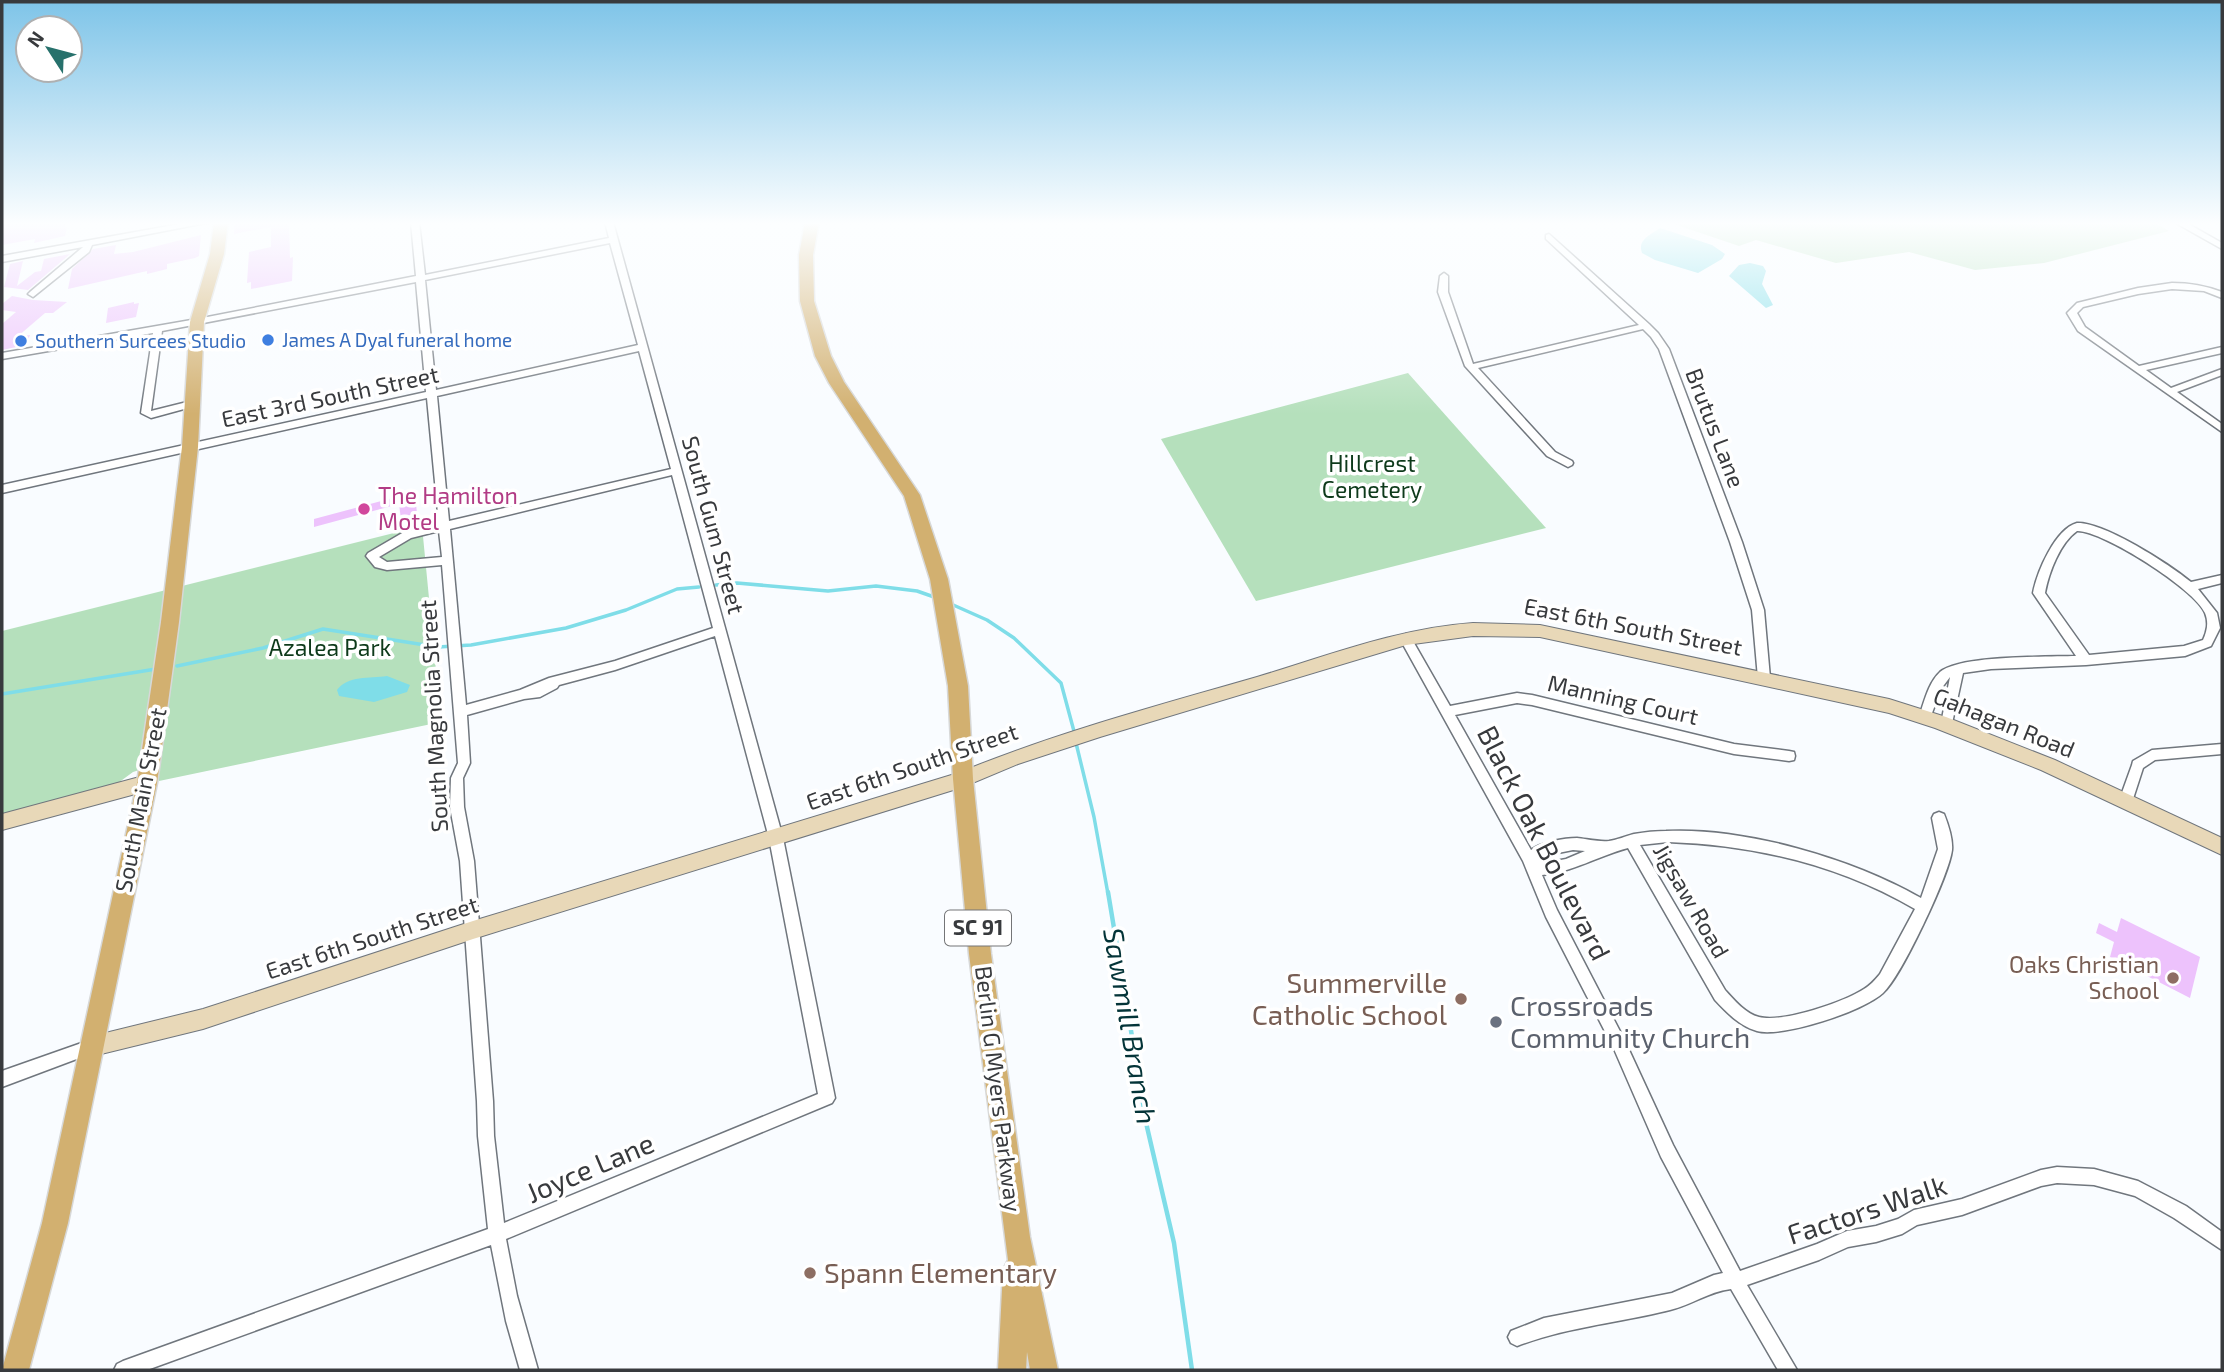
<svg xmlns="http://www.w3.org/2000/svg" width="2224" height="1372" font-family="'Exo 2',sans-serif">
<style>
.green{fill:#b5e0bc}
.water{fill:#7fdde8}
.lines{fill:none;stroke-linecap:round;stroke-linejoin:round}
.stream-far1{stroke:#7fdde8;stroke-width:3.5}
.stream{stroke:#7fdde8;stroke-width:4.5}
.building{fill:#edc2fc}
.street-casing{stroke:#70767d;stroke-width:3}
.secondary-casing{stroke:#70767d;stroke-width:2}
.primary-casing{stroke:#d7d8d8;stroke-width:3}
.street{fill:#fff;fill-rule:evenodd}
.secondary{fill:#e8d8b8;fill-rule:evenodd}
.primary{fill:#d2b070;fill-rule:evenodd}
.shop-dot{fill:#3f7fe0;stroke:#fff;stroke-width:2.5}
.hotel-dot{fill:#d1479c;stroke:#fff;stroke-width:2.5}
.education-dot{fill:#8d6e63;stroke:#fff;stroke-width:2.5}
.worship-dot{fill:#6b7280;stroke:#fff;stroke-width:2.5}
.labels{text-anchor:middle;stroke-width:7;stroke-linejoin:round;paint-order:stroke}
.far-shop-label{font-size:19px;fill:#366cbe;stroke:#fff;text-anchor:start}
.shield{fill:#fff;stroke:#747577;stroke-width:2}
.shield-label{font-size:21px;font-weight:bold;fill:#383a3d}
.street-label{font-size:23px;fill:#383a3d;stroke:#fff}
.park-label{font-size:23px;fill:#0e3a1b;stroke:#fff}
.hotel-label{font-size:23px;fill:#b23c85;stroke:#fff;text-anchor:start}
.education-label{font-size:23px;fill:#785e54;stroke:#fff;text-anchor:end}
.near-street-label{font-size:28px;fill:#383a3d;stroke:#fff}
.near-education-label{font-size:28px;fill:#785e54;stroke:#fff;text-anchor:end}
.near-worship-label{font-size:28px;fill:#5b616d;stroke:#fff;text-anchor:start}
.near-water-label{font-size:28px;font-style:italic;fill:#043438;stroke:#fff}
</style>
<rect width="100%" height="100%" fill="#f9fcff"/>
<!-- green -->
<g class="green">
<path d="M 1668,222 L 2154,222 L 2169,231 L 2044,263 L 1975,270 L 1909,252 L 1836,263 L 1756,240 L 1739,246 Z"/>
<path d="M 1408,373 L 1546,528 L 1256,601 L 1161,439 Z"/>
<path d="M 422,526 L 441,722 L 159,781 L 158,764 L 133,772 L 118,783 L 2,814 L 2,631 Z"/>
</g>
<!-- water -->
<g class="water">
<path d="M 1660,228 L 1712,245 L 1725,254 L 1722,259 L 1698,273 L 1655,260 L 1642,253 C 1637,240 1650,235 1660,228 Z"/>
<path d="M 1750,263 L 1763,266 L 1766,271 L 1762,284 L 1773,305 L 1766,308 L 1729,276 L 1739,265 Z"/>
<path d="M 387,676 L 410,685 L 407,692 L 374,702 L 339,696 L 337,690 C 348,675 369,679 387,676 Z"/>
</g>
<g class="lines">
<!-- stream-far1 -->
<g class="stream-far1">
<path d="M 716,585 L 737,583 L 828,591 L 876,586 L 917,591 L 937,598"/>
<path d="M 951,604 L 987,620 L 1014,638 L 1061,683 L 1075,735"/>
<path d="M 177,666 L 263,648 L 323,629 L 438,647 L 471,645 L 566,628 L 626,610 L 677,589 L 699,587"/>
<path d="M 2,694 L 156,669"/>
<path d="M 1076,743 L 1094,817 L 1108,894"/>
</g>
<!-- stream -->
<path class="stream" d="M 1108,892 L 1147,1127 L 1174,1243 L 1192,1370"/>
</g>
<!-- building -->
<g class="building">
<path d="M 2,222 L 66,222 L 65,227 L 67,227 L 65,236 L 34,243 L 35,239 L 2,245 Z"/>
<path d="M 235,222 L 289,222 L 290,258 L 293,257 L 292,281 L 251,289 L 251,282 L 247,283 L 249,252 L 271,247 L 271,227 L 234,234 Z"/>
<path d="M 201,235 L 199,256 L 195,258 L 167,264 L 167,269 L 147,274 L 147,271 L 68,289 L 72,269 L 93,249 L 116,245 L 114,254 L 133,252 Z"/>
<path d="M 70,254 L 28,290 L 4,287 L 10,264 L 23,261 L 17,286 L 35,272 L 41,271 L 44,259 Z"/>
<path d="M 12,296 L 33,300 L 67,302 L 53,313 L 45,313 L 17,337 L 30,335 L 26,345 L 2,350 L 2,324 L 16,312 L 2,310 L 2,304 Z"/>
<path d="M 134,302 L 134,304 L 139,303 L 136,317 L 106,323 L 108,308 Z"/>
<path d="M 415,492 L 417,514 L 401,519 L 399,504 L 314,527 L 314,519 Z"/>
<path d="M 2121,918 L 2200,957 L 2190,998 L 2110,957 L 2114,942 L 2096,933 L 2099,923 L 2117,932 Z"/>
</g>
<g class="lines">
<defs>
<g id="street">
<path d="M 191,222 L 211,222 L 92,245 L 89,252 L 33,297 L 28,294 L 30,292 L 83,247 L 2,262 L 2,256 Z"/>
<path d="M 411,222 L 419,222 L 425,275 L 609,238 L 605,222 L 613,222 L 783,838 L 835,1098 L 832,1103 L 506,1239 L 517,1296 L 538,1370 L 520,1370 L 506,1321 L 491,1245 L 147,1370 L 114,1370 L 117,1364 L 123,1361 L 488,1229 L 478,1136 L 477,1101 L 460,861 L 450,807 L 451,778 L 458,763 L 442,565 L 387,570 L 375,567 L 366,556 L 368,553 L 404,532 L 439,524 L 427,398 L 2,493 L 2,485 L 426,392 L 416,282 L 162,331 L 151,411 L 191,401 L 196,404 L 195,406 L 151,418 L 141,413 L 153,333 L 2,359 L 2,353 L 197,319 L 416,276 ZM 610,243 L 638,345 L 436,390 L 425,280 ZM 639,351 L 671,469 L 449,521 L 437,396 ZM 672,475 L 713,628 L 615,661 L 549,678 L 520,690 L 466,705 L 450,529 ZM 439,531 L 442,557 L 387,562 L 379,557 L 411,538 ZM 715,636 L 769,838 L 818,1094 L 504,1223 L 494,1136 L 493,1101 L 474,861 L 464,807 L 463,778 L 470,763 L 467,715 L 524,699 L 540,697 L 557,688 L 559,685 L 615,670 Z"/>
<path d="M 2174,222 L 2185,222 L 2222,243 L 2222,249 Z"/>
<path d="M 1549,234 L 1649,324 L 1658,333 L 1669,349 L 1742,542 L 1764,610 L 1770,678 L 1768,681 L 1760,681 L 1758,678 L 1752,610 L 1730,542 L 1659,349 L 1651,337 L 1643,329 L 1478,368 L 1555,452 L 1572,461 L 1573,463 L 1572,465 L 1568,467 L 1547,456 L 1465,366 L 1438,292 L 1440,276 L 1444,273 L 1448,276 L 1448,292 L 1473,364 L 1639,325 L 1546,239 L 1546,235 Z"/>
<path d="M 2172,283 C 2190,283 2206,286 2222,292 L 2222,298 L 2204,291 L 2172,289 L 2138,294 L 2083,307 L 2077,313 L 2085,327 L 2139,366 L 2222,347 L 2222,353 L 2146,370 L 2171,388 L 2222,369 L 2222,375 L 2177,392 L 2222,424 L 2222,432 L 2078,331 L 2067,313 L 2077,303 L 2138,288 Z"/>
<path d="M 2077,523 C 2104,522 2169,564 2191,582 L 2222,575 L 2222,583 L 2198,589 L 2217,613 L 2220,628 L 2211,646 L 2185,656 L 2086,665 L 1991,669 L 1963,673 L 1951,728 L 1943,728 L 1941,724 L 1950,677 L 1941,689 L 1929,721 L 1921,721 L 1919,717 C 1924,703 1928,683 1940,672 C 1960,655 2048,657 2076,656 L 2033,593 C 2037,572 2055,529 2077,523 ZM 2077,531 C 2102,530 2195,589 2205,613 C 2209,623 2207,631 2203,640 L 2184,646 L 2089,655 L 2045,593 C 2049,572 2060,543 2077,531 Z"/>
<path d="M 1406,634 L 1410,636 L 1450,706 L 1517,693 L 1532,695 L 1734,744 L 1789,751 L 1794,752 L 1795,756 L 1794,760 L 1789,761 L 1734,754 L 1532,705 L 1517,703 L 1455,715 L 1531,850 C 1542,842 1564,838 1577,838 C 1587,839 1598,842 1609,841 C 1617,840 1626,836 1634,834 C 1645,832 1655,831 1666,831 C 1745,827 1853,859 1921,898 L 1938,849 L 1932,818 L 1934,814 L 1939,812 L 1944,814 C 1948,824 1953,839 1952,850 C 1949,875 1901,977 1883,993 C 1864,1011 1782,1038 1757,1031 C 1740,1026 1727,1013 1715,1000 L 1628,848 C 1598,856 1573,872 1542,875 L 1557,910 L 1624,1039 L 1673,1145 L 1740,1271 L 1817,1244 L 1847,1231 L 1876,1226 L 1898,1219 L 1914,1210 L 1962,1199 L 2041,1170 L 2057,1167 L 2094,1169 L 2138,1181 L 2186,1206 L 2222,1232 L 2222,1250 L 2174,1218 L 2135,1196 L 2094,1185 L 2057,1183 L 2041,1186 L 1962,1215 L 1917,1225 L 1902,1234 L 1876,1242 L 1848,1247 L 1819,1260 L 1747,1285 L 1797,1370 L 1778,1370 L 1731,1289 C 1707,1292 1692,1305 1670,1310 C 1619,1323 1566,1327 1517,1346 L 1511,1343 L 1508,1337 L 1511,1331 L 1544,1318 L 1672,1293 L 1714,1275 L 1723,1273 L 1661,1157 L 1614,1049 L 1546,917 L 1523,861 L 1400,639 ZM 1668,842 C 1755,845 1840,865 1915,909 L 1880,974 C 1875,980 1871,985 1864,989 C 1844,1002 1783,1023 1759,1017 C 1746,1014 1734,1000 1725,990 L 1640,845 ZM 1573,850 L 1585,851 L 1566,859 L 1545,863 L 1540,859 L 1543,856 Z"/>
<path d="M 2222,744 L 2222,754 L 2155,760 L 2143,768 L 2131,805 L 2126,807 L 2121,805 L 2119,801 L 2132,765 L 2133,761 L 2152,750 Z"/>
<path d="M 93,1039 L 98,1041 L 101,1046 L 98,1051 L 2,1087 L 2,1071 Z"/>
</g>
<g id="secondary">
<path d="M 1473,623 L 1540,625 L 1889,699 L 1946,717 L 2055,760 L 2222,838 L 2222,855 L 2041,770 L 1935,728 L 1889,713 L 1540,637 L 1473,636 L 1406,645 L 1100,737 L 1018,764 L 963,787 L 473,939 L 203,1029 L 93,1056 L 85,1053 L 82,1046 L 85,1039 L 93,1036 L 203,1009 L 473,921 L 958,773 C 1055,733 1156,706 1257,677 C 1327,656 1399,628 1473,623 Z"/>
<path d="M 147,775 L 154,777 L 156,783 L 154,789 L 2,830 L 2,814 Z"/>
</g>
<g id="primary">
<path d="M 214,222 L 228,222 L 224,254 L 204,322 L 198,447 L 179,622 L 157,783 L 68,1223 L 29,1370 L 2,1370 L 42,1223 L 137,783 L 161,622 L 182,447 L 190,322 L 210,254 Z"/>
<path d="M 805,222 L 819,222 L 813,255 L 814,301 L 831,356 L 844,382 L 920,495 L 948,579 L 968,686 L 973,779 L 991,954 L 1030,1237 L 1058,1370 L 1030,1370 L 1027,1352 L 1026,1370 L 998,1370 L 1003,1270 L 1008,1260 L 969,954 L 953,779 L 948,686 L 930,579 L 904,496 L 829,383 L 815,356 L 800,301 L 799,255 Z"/>
</g>
</defs>
<!-- street casing -->
<use href="#street" class="street-casing"/>
<!-- secondary casing -->
<use href="#secondary" class="secondary-casing"/>
<!-- primary casing -->
<use href="#primary" class="primary-casing"/>
<!-- street -->
<use href="#street" class="street"/>
<!-- secondary -->
<use href="#secondary" class="secondary"/>
<!-- primary -->
<use href="#primary" class="primary"/>
</g>
<!-- sky -->
<linearGradient id="sky" x2="0" y2="1"><stop stop-color="#7ec4e8"/><stop offset="0.54" stop-color="#fcfeff"/><stop offset="1" stop-color="#fcfeff" stop-opacity="0"/></linearGradient>
<rect width="2224" height="414" fill="url(#sky)"/>
<!-- markers -->
<g class="shop-dot">
<circle cx="268" cy="340" r="7"/>
<circle cx="21" cy="341" r="7"/>
</g>
<circle class="hotel-dot" cx="364" cy="509" r="7"/>
<g class="education-dot">
<circle cx="2173" cy="978" r="7"/>
<circle cx="1461" cy="999" r="7"/>
<circle cx="810" cy="1273" r="7"/>
</g>
<circle class="worship-dot" cx="1496" cy="1022" r="7"/>
<g class="labels">
<!-- far-shop labels -->
<g class="far-shop-label">
<text x="282" y="347">James A Dyal funeral home</text>
<text x="35" y="348">Southern Surcees Studio</text>
</g>
<!-- shield labels -->
<rect class="shield" x="945" y="910.5" width="66" height="35" rx="5"/>
<g class="shield-label">
<text x="978" y="935">SC 91</text>
</g>
<!-- street labels -->
<g class="street-label">
<text transform="translate(330 397) rotate(-12)" y="8">East 3rd South Street</text>
<text transform="translate(1715 428) rotate(69)" y="8">Brutus Lane</text>
<text transform="translate(713 525) rotate(75)" y="8">South Gum Street</text>
<text transform="translate(1633 627) rotate(11)" y="8">East 6th South Street</text>
<text transform="translate(1623 700) rotate(13)" y="8">Manning Court</text>
<text transform="translate(434 716) rotate(-93)" y="8">South Magnolia Street</text>
<text transform="translate(2004 723) rotate(22)" y="8">Gahagan Road</text>
<text transform="translate(912 767) rotate(-19)" y="8">East 6th South Street</text>
<text transform="translate(141 800) rotate(-79)" y="8">South Main Street</text>
<text transform="translate(1691 901) rotate(60)" y="8">Jigsaw Road</text>
<text transform="translate(372 938) rotate(-18)" y="8">East 6th South Street</text>
<text transform="translate(998 1089) rotate(83)" y="8">Berlin G Myers Parkway</text>
</g>
<!-- park labels -->
<g class="park-label">
<text x="1372" y="472">Hillcrest<tspan x="1372" dy="26">Cemetery</tspan></text>
<text x="330" y="656">Azalea Park</text>
</g>
<!-- hotel labels -->
<g class="hotel-label">
<text x="378" y="504">The Hamilton<tspan x="378" dy="26">Motel</tspan></text>
</g>
<!-- education labels -->
<g class="education-label">
<text x="2159" y="973">Oaks Christian<tspan x="2159" dy="26">School</tspan></text>
</g>
<!-- near-street labels -->
<g class="near-street-label">
<text transform="translate(1544 843) rotate(63)" y="10">Black Oak Boulevard</text>
<text transform="translate(590 1168) rotate(-23)" y="10">Joyce Lane</text>
<text transform="translate(1867 1210) rotate(-18)" y="10">Factors Walk</text>
</g>
<!-- near-education labels -->
<g class="near-education-label">
<text x="1447" y="993">Summerville<tspan x="1447" dy="32">Catholic School</tspan></text>
<text x="824" y="1283" text-anchor="start">Spann Elementary</text>
</g>
<!-- near-worship labels -->
<g class="near-worship-label">
<text x="1510" y="1016">Crossroads<tspan x="1510" dy="32">Community Church</tspan></text>
</g>
<!-- near-water labels -->
<g class="near-water-label">
<text transform="translate(1130 1026) rotate(80)" y="10">Sawmill Branch</text>
</g>
</g>
<!-- border -->
<rect width="2224" height="1372" fill="none" stroke="#383a3d" stroke-width="7"/>
<!-- north arrow -->
<g transform="translate(49 49) rotate(306)"><circle r="33" fill="#ffffff" stroke="#afb0b1" stroke-width="2"/>
<path d="M0-5L12 26L0 18L-12 26Z" fill="#27716c"/>
<text y="-10" font-size="19" font-weight="bold" text-anchor="middle" fill="#383a3d">N</text>
</g>
</svg>
